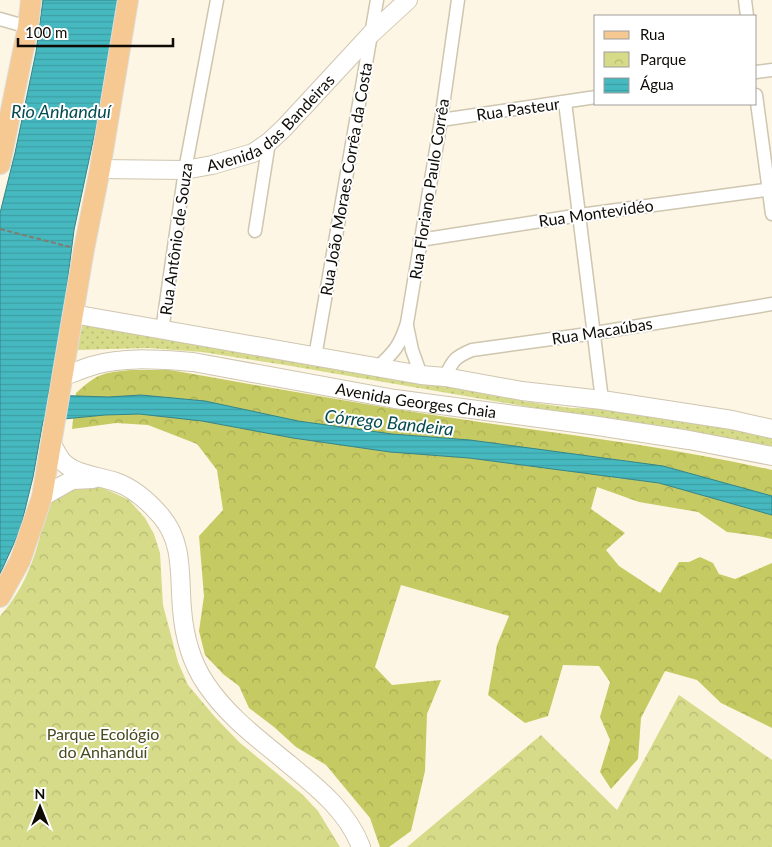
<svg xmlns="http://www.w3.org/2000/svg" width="772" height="847" font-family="Lato,sans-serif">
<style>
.grass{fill:url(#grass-dots)}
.forest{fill:url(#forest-crowns)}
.park{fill:url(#park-crowns)}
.water{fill:url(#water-rules);stroke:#358588}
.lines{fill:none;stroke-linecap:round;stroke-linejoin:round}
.street-casing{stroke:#cfc6b0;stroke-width:15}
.secondary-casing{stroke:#cfc6b0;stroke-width:20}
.primary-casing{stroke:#dddddc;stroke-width:22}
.path{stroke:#817c70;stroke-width:2;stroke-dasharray:5 2.5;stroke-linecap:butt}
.street{stroke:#fff;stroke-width:12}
.secondary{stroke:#fff;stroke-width:18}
.primary{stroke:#f7c992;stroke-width:20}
.labels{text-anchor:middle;stroke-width:4;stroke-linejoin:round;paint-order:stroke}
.street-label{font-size:16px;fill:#0e0b05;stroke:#fff}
.park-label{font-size:16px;fill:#484a1f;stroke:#fff}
.water-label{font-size:18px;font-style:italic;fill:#034b4f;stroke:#fff}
</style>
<defs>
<pattern id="grass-dots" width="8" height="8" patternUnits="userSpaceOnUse" patternTransform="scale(1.25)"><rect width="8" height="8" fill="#d6db89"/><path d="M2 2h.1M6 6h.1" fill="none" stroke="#b6bb75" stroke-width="1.8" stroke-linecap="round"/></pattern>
<pattern id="forest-crowns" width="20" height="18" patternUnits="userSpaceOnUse" patternTransform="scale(1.25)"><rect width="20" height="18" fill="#c6ca63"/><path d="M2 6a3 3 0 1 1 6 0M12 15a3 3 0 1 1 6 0" fill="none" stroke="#a9ac54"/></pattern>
<pattern id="park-crowns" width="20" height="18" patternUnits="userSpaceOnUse" patternTransform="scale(1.25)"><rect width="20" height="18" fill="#d6db89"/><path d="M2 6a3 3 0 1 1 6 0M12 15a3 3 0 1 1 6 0" fill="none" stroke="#b6bb75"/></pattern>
<pattern id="water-rules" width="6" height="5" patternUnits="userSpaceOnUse" patternTransform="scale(1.25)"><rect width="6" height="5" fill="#46b9c0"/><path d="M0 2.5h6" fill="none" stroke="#3c9ea4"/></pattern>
</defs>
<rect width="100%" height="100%" fill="#fdf6e4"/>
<!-- grass -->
<path class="grass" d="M 83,324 L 427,384 L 500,394 L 522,401 L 571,408 L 612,409 L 772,436 L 772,447 L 535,408 L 285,365 L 202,352 L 148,348 L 78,350 L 77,346 Z"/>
<!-- forest -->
<path class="forest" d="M 131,370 L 170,370 C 273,388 376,407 480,422 C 578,436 676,448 772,470 L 772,539 L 758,536 L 727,532 L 698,512 L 639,502 L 597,487 L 591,509 L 625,533 L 606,550 L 619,566 L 660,593 L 679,562 L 689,562 L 700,557 L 713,563 L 719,574 L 735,579 L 772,563 L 772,728 L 721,703 L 697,680 L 665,671 L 641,718 L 638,759 L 611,789 L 600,772 L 610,740 L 600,717 L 610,682 L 599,666 L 563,665 L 548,716 L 525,723 L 488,695 L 497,645 L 509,616 L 401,585 L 375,667 L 392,685 L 441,680 L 427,714 L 425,771 L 411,831 L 389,847 L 380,847 L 370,818 L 326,765 L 296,747 L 274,727 L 249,708 L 239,686 L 223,674 L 205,655 L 199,631 L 204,596 L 199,536 L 223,510 L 217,470 L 197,444 L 148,425 L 116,423 L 72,429 L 76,393 C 98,373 102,373 131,370 Z"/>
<!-- park -->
<g class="park">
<path d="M 95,484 L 129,500 L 145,518 L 154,534 L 160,553 L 163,605 L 178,662 L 188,685 L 215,717 L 239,742 L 303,795 L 318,811 L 340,847 L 0,847 L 0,616 C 29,584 40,544 47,503 L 70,486 Z"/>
<path d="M 679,695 L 772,760 L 772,847 L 407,847 L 541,735 L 617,810 Z"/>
</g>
<!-- water -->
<path class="water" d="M 43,0 L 120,0 L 98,118 L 74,230 L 60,340 L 48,395 L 108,397 L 141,395 L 205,401 L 298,421 L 392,434 L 470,440 L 663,466 L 772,496 L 772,515 L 659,483 L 469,458 L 390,452 L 293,438 L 202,421 L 139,414 L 105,415 L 43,421 L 33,477 L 20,530 L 0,574 L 0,213 L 15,153 L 36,52 Z"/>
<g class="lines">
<defs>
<g id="street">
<path d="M 745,0 L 747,16"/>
<path d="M 0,19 L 28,27"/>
<path d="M 756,72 L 772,70"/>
<path d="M 756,95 L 772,214"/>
<path d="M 565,102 L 602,400"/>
<path d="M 441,120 L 596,97"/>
<path d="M 255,231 L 269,142"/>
<path d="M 420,240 L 580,215 L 772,189"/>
<path d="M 407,326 L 412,350 L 421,375"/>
<path d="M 162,331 L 185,170 L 217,0"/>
<path d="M 315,357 L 377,0"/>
<path d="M 377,368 C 394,352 400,346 407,323 L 441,120 L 458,0"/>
<path d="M 445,377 C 453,360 455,357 472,350 L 595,333 L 772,304"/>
</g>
<g id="secondary">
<path id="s1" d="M 100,169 L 185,170 L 212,165 L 253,153 L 269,142 L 284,128 L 371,34 L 408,0"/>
<path d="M 73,314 L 421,375 L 445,377 L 522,391 L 602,400 L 732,420 L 772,429"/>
<path id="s2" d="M 62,377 C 73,373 84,368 95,365 C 125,356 163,360 193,362 L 395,399 L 591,425 L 689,440 L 772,456"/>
<path d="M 51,443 C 55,449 58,457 63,462 C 76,475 99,476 116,482 C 133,488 149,502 161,516 C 184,543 179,576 182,609 C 184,635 191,662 206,684 C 228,717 260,740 290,765 C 318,788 348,812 361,847"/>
<path d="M 42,497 L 72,480 L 93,479"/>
</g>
<g id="primary">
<path d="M 0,164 L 28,27 L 31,0"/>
<path d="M 0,597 L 20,561 L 42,497 L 84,249 L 100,169 L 128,0"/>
</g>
</defs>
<!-- street casing -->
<use href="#street" class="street-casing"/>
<!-- secondary casing -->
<use href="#secondary" class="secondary-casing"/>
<!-- primary casing -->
<use href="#primary" class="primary-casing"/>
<!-- path -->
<path class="path" d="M 0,229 L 70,247"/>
<!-- street -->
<use href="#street" class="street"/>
<!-- secondary -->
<use href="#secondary" class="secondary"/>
<!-- primary -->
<use href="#primary" class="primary"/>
</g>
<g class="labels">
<!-- street labels -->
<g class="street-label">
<text transform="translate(518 109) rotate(-8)" y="6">Rua Pasteur</text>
<text dy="6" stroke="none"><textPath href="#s1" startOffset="186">Avenida das Bandeiras</textPath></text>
<text transform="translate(346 179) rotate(-80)" y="6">Rua João Moraes Corrêa da Costa</text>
<text transform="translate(429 189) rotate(-81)" y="6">Rua Floriano Paulo Corrêa</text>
<text transform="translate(596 213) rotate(-8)" y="6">Rua Montevidéo</text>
<text transform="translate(176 239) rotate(-82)" y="6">Rua Antônio de Souza</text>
<text transform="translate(602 331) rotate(-9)" y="6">Rua Macaúbas</text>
<text dy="6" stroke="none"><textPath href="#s2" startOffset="360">Avenida Georges Chaia</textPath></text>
</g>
<!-- park labels -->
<g class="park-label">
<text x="103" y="740">Parque Ecológio<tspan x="103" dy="18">do Anhanduí</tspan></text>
</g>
<!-- water labels -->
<g class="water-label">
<text x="61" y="118">Rio Anhanduí</text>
<text transform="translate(389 423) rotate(6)" y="6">Córrego Bandeira</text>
</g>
</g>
<!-- legend -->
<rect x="594" y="15" width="162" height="90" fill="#ffffff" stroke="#9f9d9b"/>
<rect x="604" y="31" width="25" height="8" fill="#f7c992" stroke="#9f9d9b"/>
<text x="640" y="40" font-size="15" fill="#0e0b05">Rua</text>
<rect x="604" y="52" width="25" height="15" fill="url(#park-crowns)" stroke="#9f9d9b"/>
<text x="640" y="65" font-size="15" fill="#0e0b05">Parque</text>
<rect x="604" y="78" width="25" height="15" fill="url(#water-rules)" stroke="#9f9d9b"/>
<text x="640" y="90" font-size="15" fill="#0e0b05">Água</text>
<!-- north arrow -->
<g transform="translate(40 807)" stroke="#ffffff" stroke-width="4" paint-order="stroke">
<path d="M0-4L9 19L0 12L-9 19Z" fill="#0e0b05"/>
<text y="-8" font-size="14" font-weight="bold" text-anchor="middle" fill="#0e0b05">N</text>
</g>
<!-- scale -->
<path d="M18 38v8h155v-8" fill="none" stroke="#0e0b05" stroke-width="2.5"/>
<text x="25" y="38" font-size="15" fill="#0e0b05" stroke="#ffffff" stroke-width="4" paint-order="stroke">100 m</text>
</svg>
